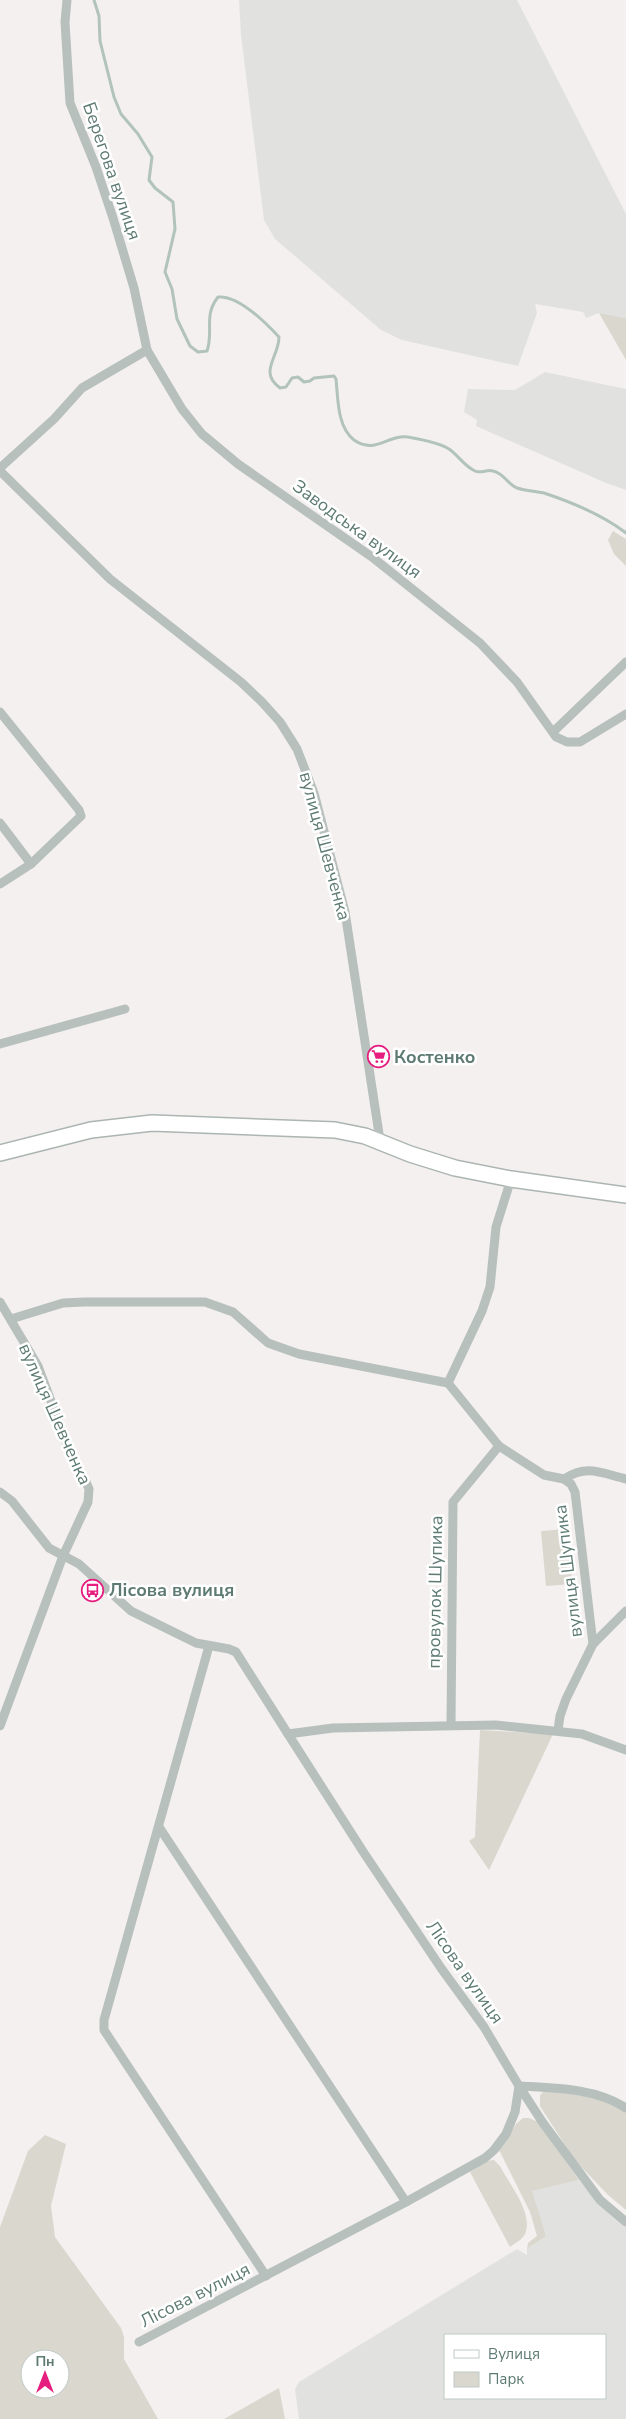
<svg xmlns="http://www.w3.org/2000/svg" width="626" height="2419" font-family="'Nunito Sans',sans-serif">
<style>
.built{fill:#e1e2e0;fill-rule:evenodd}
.green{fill:#d9d7ce;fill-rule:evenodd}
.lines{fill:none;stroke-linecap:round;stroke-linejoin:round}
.stream{stroke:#b1c3bb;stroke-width:3}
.major-casing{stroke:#abb5b2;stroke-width:18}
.minor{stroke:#b7c0bd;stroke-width:9}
.major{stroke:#fff;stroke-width:15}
.labels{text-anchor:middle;stroke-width:5;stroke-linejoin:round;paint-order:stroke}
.street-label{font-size:18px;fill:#5e7b73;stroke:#fff}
.poi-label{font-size:18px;font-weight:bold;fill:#5e7b73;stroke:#fff;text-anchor:start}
</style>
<rect width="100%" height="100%" fill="#f4f0ef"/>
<!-- built -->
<g class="built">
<path d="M 239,0 L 517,0 L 626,214 L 626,318 L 599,313 L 586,318 L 583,312 L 535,304 L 537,313 L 518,366 L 402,340 L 381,330 L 275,239 L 264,220 L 241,35 Z"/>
<path d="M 545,372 L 626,389 L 626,490 L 606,483 L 476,426 L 477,420 L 464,412 L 468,389 L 515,390 Z"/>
<path d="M 579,2180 L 603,2207 L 626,2224 L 626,2419 L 299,2419 L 295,2389 L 299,2382 L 517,2249 L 527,2255 L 527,2249 L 546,2236 L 531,2191 ZM 445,2335 L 605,2335 L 605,2398 L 445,2398 Z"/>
</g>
<!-- green -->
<g class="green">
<path d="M 599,313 L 626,318 L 626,360 Z"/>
<path d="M 613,531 L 626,539 L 626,566 L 614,554 L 608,540 Z"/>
<path d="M 568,1529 L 572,1584 L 546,1586 L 541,1531 Z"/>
<path d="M 480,1730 L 553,1734 L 489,1870 L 469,1841 L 475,1837 Z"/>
<path d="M 544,2091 C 575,2094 598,2095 626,2111 L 626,2210 L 607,2194 L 574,2159 L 540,2106 L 540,2095 Z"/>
<path d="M 523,2118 L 529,2118 L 538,2122 L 579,2180 L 532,2191 L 546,2236 L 527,2249 L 528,2243 L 537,2236 L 530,2212 L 499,2150 L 516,2124 Z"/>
<path d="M 45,2135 L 66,2144 L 51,2206 L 55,2237 L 121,2328 L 124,2337 L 124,2359 L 158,2419 L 0,2419 L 0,2227 L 28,2151 ZM 30,2359 L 60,2359 L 60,2389 L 30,2389 Z"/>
<path d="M 494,2160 L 500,2166 C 509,2184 534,2213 525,2234 C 522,2240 515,2243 510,2247 L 470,2172 L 486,2161 Z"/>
<path d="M 279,2388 L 285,2419 L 224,2419 Z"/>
</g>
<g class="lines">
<!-- stream -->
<path class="stream" d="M 94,0 L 99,16 L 100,41 L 114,97 L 121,114 L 138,134 L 152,157 L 149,180 L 155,188 L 173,202 L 175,229 L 165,272 L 172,289 L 177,319 L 190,346 L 198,352 L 207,351 C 214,331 203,316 218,297 C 238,295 266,323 279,337 C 279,357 258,372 280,388 L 286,387 L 292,378 L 298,377 L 304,382 L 310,381 L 314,378 L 334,376 L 336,379 C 338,398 337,427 354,440 C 376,455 388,434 408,437 C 419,439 440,443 449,449 C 458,455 464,466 475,471 C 481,474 487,469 493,471 C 504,473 507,484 517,488 C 526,491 535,491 544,493 C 571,502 604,516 626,533"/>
<defs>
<path id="major" d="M 0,1153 L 91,1130 L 152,1123 L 335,1130 L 365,1136 L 410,1154 L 455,1168 L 511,1179 L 626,1195"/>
</defs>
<!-- major casing -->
<use href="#major" class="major-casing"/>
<!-- minor -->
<g class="minor">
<path d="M 67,0 L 65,22 L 70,103 L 96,167 L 113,218 L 134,288 L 147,350 L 182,409 L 202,434 L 238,464 L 372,557 L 480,643 L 517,682 L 556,737 L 567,742 L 580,742 L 626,714"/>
<path d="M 0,468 L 54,419 L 82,388 L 147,350"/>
<path d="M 0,471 L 110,579 L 241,682 L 262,702 L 280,722 L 297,749 L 314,793 L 345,912 L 380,1140"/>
<path d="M 0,712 L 79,810 L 81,816 L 31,864 L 0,884"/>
<path d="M 553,732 L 626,662"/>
<path d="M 0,823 L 31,864"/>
<path d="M 0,1044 L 125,1009"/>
<path d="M 0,1302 L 38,1366 L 68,1447 L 86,1482 L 89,1489 L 88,1502 L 63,1556 L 0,1726"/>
<path d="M 11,1319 L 63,1303 L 84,1302 L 205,1302 L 233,1312 L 268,1343 L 299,1354 L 448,1383"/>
<path d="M 448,1383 L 499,1446 L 544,1475 L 564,1479 L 571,1484 L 575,1492 L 593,1644 L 566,1699 L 560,1716 L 558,1730"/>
<path d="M 448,1383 L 482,1311 L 490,1287 L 496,1227 L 511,1179"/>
<path d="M 564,1479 C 587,1464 601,1473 626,1479"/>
<path d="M 0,1492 L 12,1501 L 49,1548 L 79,1564 L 131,1611 L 196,1643 L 229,1649 L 236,1652 L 288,1734 L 333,1728 L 496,1725 L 582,1734 L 626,1750"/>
<path d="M 593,1644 L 626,1611"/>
<path d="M 209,1646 L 104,2020 L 104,2030 L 266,2276"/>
<path d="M 451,1725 L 453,1502 L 499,1446"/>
<path d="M 159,1827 L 406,2202"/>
<path d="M 626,2108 C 596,2088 554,2088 519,2086 L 543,2123 L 600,2200 L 626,2222"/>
<path d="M 139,2342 L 406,2202 L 485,2158 L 494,2150 L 506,2134 L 515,2112 L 519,2086 L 484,2027 L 441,1968 L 364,1853 L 288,1734"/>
</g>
<!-- major -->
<use href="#major" class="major"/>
</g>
<!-- icons -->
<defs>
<symbol id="supermarket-ring" viewBox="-11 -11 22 22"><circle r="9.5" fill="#fff" stroke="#e51e7f" stroke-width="1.5"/><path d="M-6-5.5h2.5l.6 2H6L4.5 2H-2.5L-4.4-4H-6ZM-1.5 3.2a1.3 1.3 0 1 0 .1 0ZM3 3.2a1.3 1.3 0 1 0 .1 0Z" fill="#e51e7f"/></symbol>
<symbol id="bus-ring" viewBox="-11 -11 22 22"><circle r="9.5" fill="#fff" stroke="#e51e7f" stroke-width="1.5"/><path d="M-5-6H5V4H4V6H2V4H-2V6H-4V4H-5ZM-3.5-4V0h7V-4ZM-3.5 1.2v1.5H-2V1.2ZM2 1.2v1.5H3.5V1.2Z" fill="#e51e7f"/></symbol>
</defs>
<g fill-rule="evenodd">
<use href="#supermarket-ring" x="366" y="1044" width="25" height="25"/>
<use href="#bus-ring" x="80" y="1578" width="25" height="25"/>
</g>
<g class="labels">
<!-- street labels -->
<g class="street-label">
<text transform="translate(112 171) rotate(71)" y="6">Берегова вулиця</text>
<text transform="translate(357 529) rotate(36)" y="6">Заводська вулиця</text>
<text transform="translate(325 846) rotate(75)" y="6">вулиця Шевченка</text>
<text transform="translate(55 1414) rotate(66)" y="6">вулиця Шевченка</text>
<text transform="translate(568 1571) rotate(-97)" y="6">вулиця Шупика</text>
<text transform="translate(435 1592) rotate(-89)" y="6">провулок Шупика</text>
<text transform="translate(465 1972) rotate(55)" y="6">Лісова вулиця</text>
<text transform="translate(195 2295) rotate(-27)" y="6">Лісова вулиця</text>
</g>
<!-- poi labels -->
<g class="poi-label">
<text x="394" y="1063">Костенко</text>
<text x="109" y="1596">Лісова вулиця</text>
</g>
</g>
<!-- legend -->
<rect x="444" y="2334" width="162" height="65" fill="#ffffff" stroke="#bfcac7"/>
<rect x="454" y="2350" width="25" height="8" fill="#ffffff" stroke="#bfcac7"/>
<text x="488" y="2359" font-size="15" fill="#5e7b73">Вулиця</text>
<rect x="454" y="2372" width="25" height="15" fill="#d9d7ce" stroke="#bfcac7"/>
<text x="488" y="2384" font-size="15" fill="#5e7b73">Парк</text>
<!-- north arrow -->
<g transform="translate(45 2374)"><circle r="24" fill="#ffffff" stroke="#bfcac7"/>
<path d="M0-4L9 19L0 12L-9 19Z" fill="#e51e7f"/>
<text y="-8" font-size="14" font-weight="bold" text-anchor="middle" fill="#5e7b73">Пн</text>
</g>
</svg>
